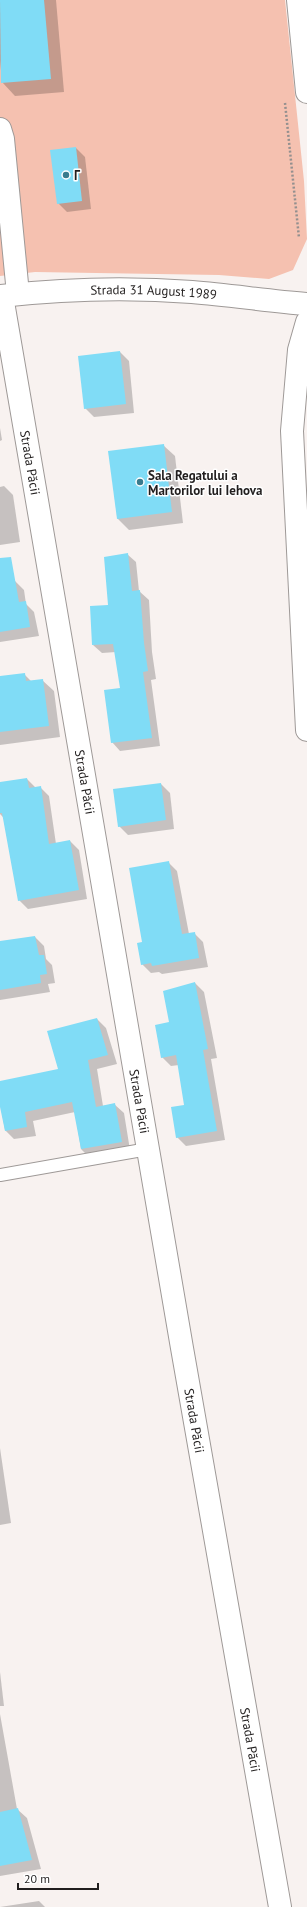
<svg xmlns="http://www.w3.org/2000/svg" width="307" height="1907" font-family="'PT Sans',sans-serif">
<style>
.green{fill:#f5c1b0}
.shadow{fill:#0003}
.building{fill:#80dcf6}
.lines{fill:none;stroke-linecap:round;stroke-linejoin:round}
.service-casing{stroke:#9e9997;stroke-width:14}
.minor-casing{stroke:#9e9997;stroke-width:24}
.tertiary-casing{stroke:#9e9997;stroke-width:24}
.path{stroke:#94908f;stroke-width:2.5;stroke-dasharray:2 2;stroke-linecap:butt}
.service{stroke:#fff;stroke-width:12}
.minor{stroke:#fff;stroke-width:22}
.tertiary{stroke:#fff;stroke-width:22}
.poi-dot{fill:#397b8d;stroke:#fff;stroke-width:1.5}
.labels{text-anchor:middle;stroke-width:3;stroke-linejoin:round;paint-order:stroke}
.poi-label{font-size:13px;font-weight:bold;fill:#211e1e;stroke:#fff;text-anchor:start}
.street-label{font-size:13px;fill:#211e1e;stroke:#fff}
</style>
<rect width="100%" height="100%" fill="#f8f2f0"/>
<!-- green -->
<path class="green" d="M 0,0 L 285,0 L 304,181 L 307,239 L 293,270 L 269,279 L 219,275 L 35,272 L 0,276 Z"/>
<!-- shadow -->
<g class="shadow">
<path d="M 0,0 L 56,0 L 64,92 L 15,96 L 2,82 L 0,60 Z"/>
<path d="M 76,148 L 85,157 L 91,209 L 67,212 L 58,203 Z"/>
<path d="M 120,352 L 129,361 L 134,413 L 94,417 L 85,408 Z"/>
<path d="M 0,428 L 2,440 L 0,441 Z"/>
<path d="M 163,445 L 175,456 L 183,523 L 129,530 L 118,519 L 109,452 Z"/>
<path d="M 4,486 L 13,495 L 20,542 L 0,545 L 0,487 Z"/>
<path d="M 127,554 L 136,562 L 139,591 L 149,600 L 152,652 L 156,679 L 151,680 L 160,746 L 120,751 L 112,742 L 121,688 L 116,652 L 102,653 L 93,645 Z"/>
<path d="M 0,576 L 15,581 L 24,590 L 26,604 L 34,612 L 39,636 L 0,642 Z"/>
<path d="M 24,674 L 31,681 L 42,680 L 54,691 L 60,737 L 0,745 L 0,677 Z"/>
<path d="M 27,779 L 36,788 L 40,787 L 49,796 L 56,844 L 70,841 L 79,850 L 87,899 L 28,909 L 19,900 L 5,819 L 0,814 L 0,783 Z"/>
<path d="M 161,784 L 170,793 L 174,829 L 128,835 L 119,826 Z"/>
<path d="M 168,862 L 177,871 L 189,934 L 194,933 L 203,942 L 208,967 L 162,974 L 159,972 L 151,973 L 142,964 L 144,943 Z"/>
<path d="M 35,937 L 44,946 L 46,959 L 52,965 L 55,983 L 48,984 L 50,992 L 0,1000 L 0,942 Z"/>
<path d="M 195,983 L 204,992 L 217,1058 L 211,1059 L 225,1140 L 186,1146 L 177,1137 L 186,1106 L 179,1065 L 171,1066 L 162,1057 L 170,1023 Z"/>
<path d="M 97,1019 L 106,1028 L 117,1064 L 97,1069 L 103,1106 L 114,1104 L 124,1113 L 130,1150 L 90,1158 L 81,1149 L 75,1112 L 33,1121 L 36,1136 L 14,1139 L 5,1130 L 0,1102 L 0,1082 L 59,1070 Z"/>
<path d="M 0,1448 L 11,1523 L 0,1525 Z"/>
<path d="M 0,1672 L 4,1706 L 0,1706 Z"/>
<path d="M 0,1714 L 17,1809 L 27,1818 L 41,1869 L 0,1876 Z"/>
<path d="M 39,1901 L 45,1907 L 0,1907 Z"/>
</g>
<!-- building -->
<g class="building">
<path d="M 0,0 L 44,0 L 51,79 L 1,83 Z"/>
<path d="M 76,147 L 82,201 L 57,204 L 50,150 Z"/>
<path d="M 120,351 L 126,404 L 84,409 L 78,356 Z"/>
<path d="M 164,444 L 172,512 L 117,519 L 108,451 Z"/>
<path d="M 128,553 L 132,591 L 140,590 L 144,643 L 148,671 L 143,672 L 152,738 L 111,743 L 104,690 L 120,688 L 113,644 L 92,645 L 90,606 L 108,605 L 104,557 Z"/>
<path d="M 11,557 L 19,602 L 26,601 L 30,627 L 0,632 L 0,558 Z"/>
<path d="M 25,673 L 26,681 L 43,679 L 49,726 L 0,732 L 0,676 Z"/>
<path d="M 27,778 L 29,788 L 41,786 L 49,844 L 70,840 L 79,890 L 18,901 L 2,813 L 0,813 L 0,782 Z"/>
<path d="M 161,783 L 166,820 L 118,827 L 113,789 Z"/>
<path d="M 169,861 L 182,934 L 195,932 L 199,958 L 152,966 L 151,963 L 141,965 L 137,943 L 142,942 L 129,868 Z"/>
<path d="M 35,936 L 39,955 L 44,955 L 47,974 L 40,975 L 41,983 L 0,990 L 0,941 Z"/>
<path d="M 195,982 L 208,1049 L 203,1050 L 217,1131 L 176,1138 L 171,1107 L 184,1105 L 176,1055 L 161,1058 L 155,1025 L 169,1022 L 163,991 Z"/>
<path d="M 97,1018 L 108,1055 L 88,1060 L 96,1107 L 115,1103 L 122,1142 L 81,1149 L 72,1102 L 25,1112 L 27,1127 L 5,1131 L 0,1107 L 0,1081 L 58,1069 L 47,1031 Z"/>
<path d="M 18,1808 L 32,1860 L 0,1866 L 0,1812 Z"/>
</g>
<g class="lines">
<defs>
<path id="service" d="M 0,1175 L 148,1149"/>
<g id="minor">
<path d="M 298,0 L 307,92"/>
<path d="M 0,129 L 3,139 L 18,294"/>
<path id="s1" d="M 2,296 L 182,1348 L 280,1907"/>
<path d="M 307,322 L 299,350 L 292,431 L 307,730"/>
</g>
<g id="tertiary">
<path id="s2" d="M 0,296 C 63,289 129,287 192,292 C 230,295 268,301 307,304"/>
</g>
</defs>
<!-- service casing -->
<use href="#service" class="service-casing"/>
<!-- minor casing -->
<use href="#minor" class="minor-casing"/>
<!-- tertiary casing -->
<use href="#tertiary" class="tertiary-casing"/>
<!-- path -->
<path class="path" d="M 285,103 L 299,238"/>
<!-- service -->
<use href="#service" class="service"/>
<!-- minor -->
<use href="#minor" class="minor"/>
<!-- tertiary -->
<use href="#tertiary" class="tertiary"/>
</g>
<!-- markers -->
<g class="poi-dot">
<circle cx="66" cy="175" r="4"/>
<circle cx="140" cy="482" r="4"/>
</g>
<g class="labels">
<!-- poi labels -->
<g class="poi-label">
<text x="74" y="180">Г</text>
<text x="148" y="480">Sala Regatului a<tspan x="148" dy="15">Martorilor lui Iehova</tspan></text>
</g>
<!-- street labels -->
<g class="street-label">
<text dy="5" stroke="none"><textPath href="#s2" startOffset="154">Strada 31 August 1989</textPath></text>
<text dy="5" stroke="none"><textPath href="#s1" startOffset="169">Strada Păcii</textPath></text>
<text dy="5" stroke="none"><textPath href="#s1" startOffset="493">Strada Păcii</textPath></text>
<text dy="5" stroke="none"><textPath href="#s1" startOffset="817">Strada Păcii</textPath></text>
<text dy="5" stroke="none"><textPath href="#s1" startOffset="1141">Strada Păcii</textPath></text>
<text dy="5" stroke="none"><textPath href="#s1" startOffset="1465">Strada Păcii</textPath></text>
</g>
</g>
<!-- scale -->
<path d="M18 1883v6h80v-6" fill="none" stroke="#211e1e" stroke-width="2"/>
<text x="24" y="1883" font-size="12" fill="#211e1e" stroke="#ffffff" stroke-width="3" paint-order="stroke">20 m</text>
</svg>
